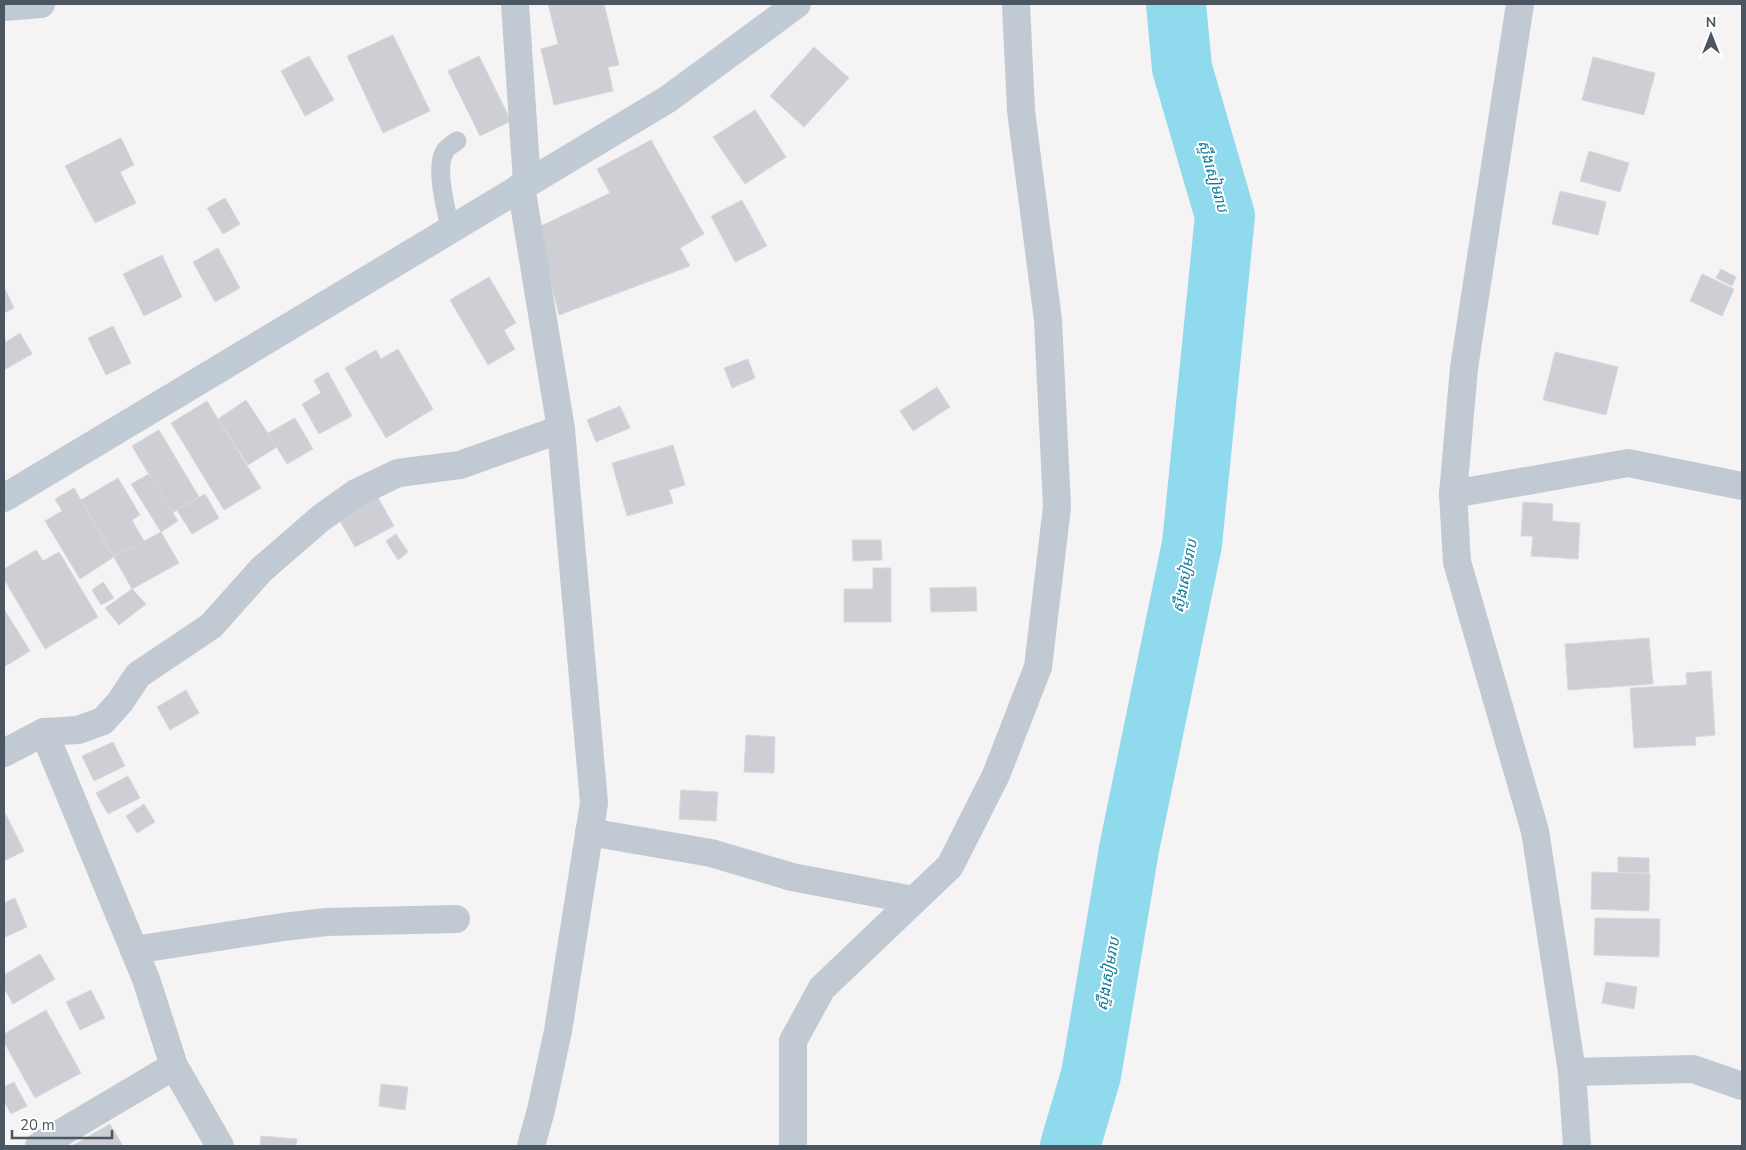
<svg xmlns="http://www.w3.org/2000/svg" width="1746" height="1150" font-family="'Nunito Sans','Noto Sans Khmer',sans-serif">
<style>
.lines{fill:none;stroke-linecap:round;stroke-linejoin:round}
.river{stroke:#90daee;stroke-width:60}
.building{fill:#cdcfd5;stroke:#d7d9de}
.lane{stroke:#c1cad2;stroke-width:19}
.street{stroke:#c1cad2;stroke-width:28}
.secondary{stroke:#c1cbd6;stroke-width:28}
.labels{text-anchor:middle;stroke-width:4;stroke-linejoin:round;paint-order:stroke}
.water-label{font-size:15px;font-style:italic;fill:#0c7c9b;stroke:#fff}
</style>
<rect width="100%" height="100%" fill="#f5f3f3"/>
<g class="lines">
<!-- river -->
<path class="river" d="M 1070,1146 L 1091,1075 L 1129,849 L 1192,544 L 1225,216 L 1182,68 L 1176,4"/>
</g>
<!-- building -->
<g class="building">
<path d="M 548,4 L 604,4 L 619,65 L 608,67 L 613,91 L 554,105 L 541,49 L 558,44 Z"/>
<path d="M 393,35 L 430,111 L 383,133 L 347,56 Z"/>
<path d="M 814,47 L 849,78 L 804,127 L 770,96 Z"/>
<path d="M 309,56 L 334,100 L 305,116 L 281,71 Z"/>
<path d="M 479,56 L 511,121 L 480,136 L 448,71 Z"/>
<path d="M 1593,57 L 1655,73 L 1644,115 L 1582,100 Z"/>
<path d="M 755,110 L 786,157 L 745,184 L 713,137 Z"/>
<path d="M 121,138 L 134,165 L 120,172 L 136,203 L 95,223 L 65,166 Z"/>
<path d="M 651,140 L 704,234 L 680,248 L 690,266 L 559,315 L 537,228 L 610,193 L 597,169 Z"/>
<path d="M 1589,151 L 1629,163 L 1620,192 L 1580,181 Z"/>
<path d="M 1560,191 L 1606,202 L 1598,235 L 1552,224 Z"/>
<path d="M 225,198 L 240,224 L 223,234 L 207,208 Z"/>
<path d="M 742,200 L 767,246 L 735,262 L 711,216 Z"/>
<path d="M 218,248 L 240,288 L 215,302 L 193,262 Z"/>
<path d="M 162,255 L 182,297 L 144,316 L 123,274 Z"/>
<path d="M 1721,269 L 1736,277 L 1732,286 L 1716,278 Z"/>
<path d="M 1702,274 L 1734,289 L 1722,316 L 1690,301 Z"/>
<path d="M 489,277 L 516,323 L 504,330 L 515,349 L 488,365 L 450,300 Z"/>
<path d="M 4,289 L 5,289 L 14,308 L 4,313 Z"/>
<path d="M 113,326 L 131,363 L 106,375 L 88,338 Z"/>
<path d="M 20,333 L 32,354 L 4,370 L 4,337 L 6,342 Z"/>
<path d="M 398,349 L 433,409 L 386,438 L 345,368 L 376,350 L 381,359 Z"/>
<path d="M 1555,352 L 1618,367 L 1606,415 L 1543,400 Z"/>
<path d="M 748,359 L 755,378 L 732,388 L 724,368 Z"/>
<path d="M 328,372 L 352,416 L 319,434 L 302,404 L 321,393 L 314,380 Z"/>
<path d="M 937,387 L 950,407 L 913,431 L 900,411 Z"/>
<path d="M 246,400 L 277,447 L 248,465 L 218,419 Z"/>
<path d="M 207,401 L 261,488 L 224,510 L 171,423 Z"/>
<path d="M 620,406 L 630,428 L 596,442 L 587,420 Z"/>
<path d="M 295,418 L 313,449 L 287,464 L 268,433 Z"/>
<path d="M 159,430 L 199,497 L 172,513 L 132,446 Z"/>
<path d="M 673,445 L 685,485 L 669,490 L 673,503 L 627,516 L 612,463 Z"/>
<path d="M 149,474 L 178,521 L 161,532 L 131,484 Z"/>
<path d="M 118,478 L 140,515 L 132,520 L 144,541 L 114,557 L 81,500 Z"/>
<path d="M 74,488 L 114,557 L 80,579 L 45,521 L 62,511 L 55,499 Z"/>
<path d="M 205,494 L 219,518 L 192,534 L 177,510 Z"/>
<path d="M 376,494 L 394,526 L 355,547 L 337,516 Z"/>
<path d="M 1523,502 L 1553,504 L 1552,521 L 1580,523 L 1578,559 L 1531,556 L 1533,536 L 1521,536 Z"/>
<path d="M 161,532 L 179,563 L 132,589 L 114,557 Z"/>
<path d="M 396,534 L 408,552 L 398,560 L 386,541 Z"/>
<path d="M 852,540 L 881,540 L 882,560 L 853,561 Z"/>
<path d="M 36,550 L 43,561 L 59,552 L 98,617 L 45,649 L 4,579 L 4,569 Z"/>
<path d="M 873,568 L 891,568 L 891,622 L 844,622 L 844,589 L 873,589 Z"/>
<path d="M 103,582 L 114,598 L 101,605 L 92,590 Z"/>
<path d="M 976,587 L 977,611 L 931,612 L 930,588 Z"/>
<path d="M 132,589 L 146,604 L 119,625 L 105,608 Z"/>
<path d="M 4,609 L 30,651 L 4,667 Z"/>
<path d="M 1649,638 L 1653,684 L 1568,690 L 1565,644 Z"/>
<path d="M 1711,671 L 1715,735 L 1695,737 L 1696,745 L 1634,748 L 1630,688 L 1687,685 L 1686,673 Z"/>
<path d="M 186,690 L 199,713 L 170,730 L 157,707 Z"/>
<path d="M 746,735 L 775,737 L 774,773 L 744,772 Z"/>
<path d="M 113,742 L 125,766 L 94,781 L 82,756 Z"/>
<path d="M 128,776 L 140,798 L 108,814 L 96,793 Z"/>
<path d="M 681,790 L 718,792 L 716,821 L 679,819 Z"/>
<path d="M 144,804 L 155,822 L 137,833 L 126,816 Z"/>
<path d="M 4,811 L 24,851 L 4,861 Z"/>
<path d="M 1618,857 L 1649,858 L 1649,873 L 1618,872 Z"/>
<path d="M 1592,872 L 1650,874 L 1649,911 L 1591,909 Z"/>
<path d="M 15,898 L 27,927 L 5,937 L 4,903 Z"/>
<path d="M 1595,918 L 1660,919 L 1659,957 L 1594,955 Z"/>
<path d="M 40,954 L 55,979 L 13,1004 L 4,988 L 4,975 Z"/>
<path d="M 1606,982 L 1637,987 L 1634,1009 L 1602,1003 Z"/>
<path d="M 91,990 L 105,1018 L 80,1030 L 66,1002 Z"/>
<path d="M 46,1010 L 81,1073 L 35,1098 L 4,1042 L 4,1034 Z"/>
<path d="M 14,1082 L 27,1106 L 11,1114 L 4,1101 L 4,1087 Z"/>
<path d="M 381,1084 L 408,1087 L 405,1110 L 379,1106 Z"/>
<path d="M 110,1124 L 123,1146 L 72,1146 Z"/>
<path d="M 261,1136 L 297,1139 L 296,1146 L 260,1146 Z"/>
</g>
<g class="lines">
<!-- lane -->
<path class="lane" d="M 450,229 C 447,211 434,168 445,151 C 447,147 453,144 457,141"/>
<!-- street -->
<g class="street">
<path d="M 515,4 L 527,182"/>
<path d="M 1520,4 L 1464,368 L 1453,494 L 1457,562 L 1535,831 L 1572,1072 L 1577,1146"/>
<path d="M 4,7 L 41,4"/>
<path d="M 521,186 L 561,429 L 594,803 L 558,1031 L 541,1110 L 531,1146"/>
<path d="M 1453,494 L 1628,463 L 1742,486"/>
<path d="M 44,732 L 146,979 L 174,1066 L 220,1146"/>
<path d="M 4,753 L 44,732 L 78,730 L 103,721 L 120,702 L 138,675 L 211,626 L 261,570 L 321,518 L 356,493 L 398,473 L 460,465 L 561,429"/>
<path d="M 589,832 L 711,853 L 792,877 L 913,900"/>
<path d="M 134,950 L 283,927 L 326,922 L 456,919"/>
<path d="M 1572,1072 L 1693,1069 L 1742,1086"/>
<path d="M 39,1146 L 174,1066"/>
<path d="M 793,1146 L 793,1041 L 822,988 L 950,866 L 996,775 L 1038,667 L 1057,507 L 1048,320 L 1021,111 L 1016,4"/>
</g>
<!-- secondary -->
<path class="secondary" d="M 4,498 L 668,99 L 797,4"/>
</g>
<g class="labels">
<!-- water labels -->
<g class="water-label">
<text transform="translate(1213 176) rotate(74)" y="5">ស្ទឹងសៀមរាប</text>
<text transform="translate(1185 576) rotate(-79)" y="5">ស្ទឹងសៀមរាប</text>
<text transform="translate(1108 974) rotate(-80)" y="5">ស្ទឹងសៀមរាប</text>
</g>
</g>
<!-- border -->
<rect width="1746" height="1150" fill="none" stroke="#4a5661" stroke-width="10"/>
<!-- north arrow -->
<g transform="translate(1711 35)" stroke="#ffffff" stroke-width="4" paint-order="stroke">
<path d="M0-4L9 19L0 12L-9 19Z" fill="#4a5661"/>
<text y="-8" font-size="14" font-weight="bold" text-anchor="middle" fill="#4a5661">N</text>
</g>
<!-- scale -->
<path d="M12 1130v8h100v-8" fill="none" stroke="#4a5661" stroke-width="2.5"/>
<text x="20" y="1130" font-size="15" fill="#4a5661" stroke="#ffffff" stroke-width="4" paint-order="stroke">20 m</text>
</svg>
